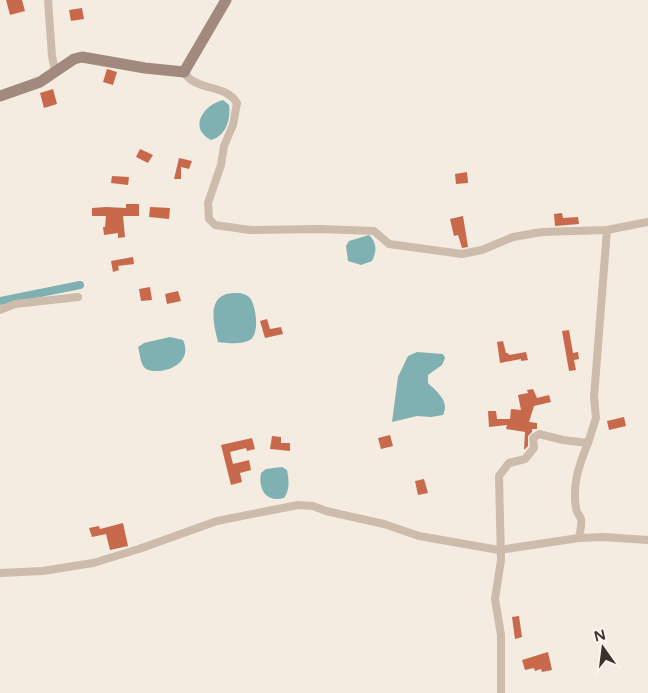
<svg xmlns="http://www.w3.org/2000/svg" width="648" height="693" font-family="'Varela Round',sans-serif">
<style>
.water{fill:#7fb0b2}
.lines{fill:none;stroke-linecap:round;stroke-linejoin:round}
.canal{stroke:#7fb0b2;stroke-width:8}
.building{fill:#c8694b}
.street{stroke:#cdbbac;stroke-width:8}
.secondary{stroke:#a18a7d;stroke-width:11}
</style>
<rect width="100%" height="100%" fill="#f4ebe1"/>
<!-- water -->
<g class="water">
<path d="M 223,100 L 229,105 C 231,119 226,136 211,140 C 188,128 203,105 223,100 Z"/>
<path d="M 369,235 C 377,243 377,251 372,261 L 361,265 L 348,261 L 346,246 L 349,241 Z"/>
<path d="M 240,293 C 244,294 247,295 250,298 C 256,306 260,334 250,340 C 241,345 228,343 218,342 C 215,329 207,302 224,295 C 228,293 235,293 240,293 Z"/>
<path d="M 170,337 L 183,340 C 196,369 151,377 144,367 C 140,362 140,353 138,347 L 144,343 Z"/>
<path d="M 417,352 L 443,354 L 445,358 L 442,365 L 428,375 L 428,383 C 437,392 450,401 443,415 L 431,417 L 417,416 L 392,422 L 398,377 L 408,356 Z"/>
<path d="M 282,467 L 287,470 C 289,481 290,489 284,498 C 266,503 258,489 261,473 L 266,469 Z"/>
</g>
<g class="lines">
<!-- canal -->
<path class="canal" d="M 0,301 L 80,285"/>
</g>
<!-- building -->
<g class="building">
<path d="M 6,0 L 22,0 L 25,11 L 10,15 Z"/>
<path d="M 82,8 L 84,19 L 71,21 L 69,10 Z"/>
<path d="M 107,69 L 117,72 L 113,85 L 103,82 Z"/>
<path d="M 53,89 L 57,104 L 44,108 L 40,93 Z"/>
<path d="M 140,149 L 153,155 L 148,163 L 136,157 Z"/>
<path d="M 179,158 L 192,161 L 189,169 L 181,167 L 181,179 L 174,179 Z"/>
<path d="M 467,172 L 468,183 L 456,184 L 455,174 Z"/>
<path d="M 112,176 L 129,177 L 128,185 L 111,183 Z"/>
<path d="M 126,204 L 139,204 L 139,216 L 123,216 L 125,237 L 118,238 L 118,233 L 104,235 L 103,227 L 105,227 L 106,216 L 92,216 L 92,208 L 106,207 L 126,208 Z"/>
<path d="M 150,207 L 170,208 L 169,219 L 149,217 Z"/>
<path d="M 562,213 L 563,218 L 578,217 L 579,224 L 555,226 L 554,214 Z"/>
<path d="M 463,216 L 468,247 L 462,248 L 458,235 L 454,236 L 450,219 Z"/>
<path d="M 133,257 L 134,264 L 118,266 L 119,270 L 113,272 L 111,261 Z"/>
<path d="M 150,287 L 152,300 L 141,301 L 139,289 Z"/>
<path d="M 178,291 L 181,301 L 167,304 L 165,294 Z"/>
<path d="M 267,319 L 270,329 L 281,327 L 283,334 L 265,338 L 260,321 Z"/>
<path d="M 569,330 L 573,353 L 578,352 L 579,359 L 574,360 L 576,370 L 569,371 L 562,331 Z"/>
<path d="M 503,341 L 506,353 L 508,353 L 509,355 L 526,352 L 528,360 L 521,361 L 521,359 L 500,363 L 497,342 Z"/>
<path d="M 533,389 L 537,398 L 549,395 L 551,402 L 534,406 L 529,422 L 537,423 L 537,429 L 532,429 L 532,432 L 528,436 L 528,446 L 524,450 L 525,432 L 506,429 L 507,425 L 489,427 L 488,411 L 496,411 L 497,419 L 510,419 L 511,409 L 521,410 L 518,395 L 528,393 L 527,390 Z"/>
<path d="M 624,417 L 626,426 L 609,430 L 607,421 Z"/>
<path d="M 390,435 L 393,446 L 381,449 L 378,438 Z"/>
<path d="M 272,436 L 281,437 L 281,443 L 290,443 L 290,451 L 270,449 Z"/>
<path d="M 252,438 L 255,449 L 247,451 L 246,448 L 230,452 L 233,464 L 249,460 L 251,470 L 240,473 L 242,482 L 231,485 L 221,445 Z"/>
<path d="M 424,479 L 428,493 L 418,495 L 415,481 Z"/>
<path d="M 123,523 L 128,546 L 110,550 L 106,534 L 92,537 L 89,528 L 99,526 L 100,529 Z"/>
<path d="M 519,616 L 522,637 L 515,639 L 512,617 Z"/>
<path d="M 548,652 L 552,670 L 542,672 L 541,669 L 535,671 L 534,668 L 525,670 L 522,660 Z"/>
</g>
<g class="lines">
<!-- street -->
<g class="street">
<path d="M 48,0 L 52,56 L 55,71"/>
<path d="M 184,72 C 186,75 189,79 193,81 C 208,90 227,87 237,103 L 233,125 L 224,146 L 221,165 L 208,203 L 209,219 L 215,225 L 250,230 L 320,229 L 374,231 L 389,244 L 462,254 L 482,250 L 513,237 L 542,232 L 607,230 L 648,222"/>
<path d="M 0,310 L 15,304 L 78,297"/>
<path d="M 579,538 C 580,533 582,524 581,519 C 580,515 576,513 576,508 C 572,485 579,465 588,443"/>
<path d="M 0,573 L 43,571 L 93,563 L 139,549 L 217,521 L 298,505 L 313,506 L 326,511 L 384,524 L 419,536 L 499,550 L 579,538 L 603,537 L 648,540"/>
<path d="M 501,693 L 501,635 L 495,599 L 501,560 L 499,476 L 509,463 L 525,459 L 534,448 L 533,438 L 539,434 L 563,440 L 588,443 L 596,418 L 594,397 L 607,230"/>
</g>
<!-- secondary -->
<path class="secondary" d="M 0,96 L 40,82 L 74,59 L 82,57 L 145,68 L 184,72 L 226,0"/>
</g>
<!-- north arrow -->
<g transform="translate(603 648) rotate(346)" stroke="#fbf5ee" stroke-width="4" paint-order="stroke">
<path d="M0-4L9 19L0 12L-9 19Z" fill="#3b302b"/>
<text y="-8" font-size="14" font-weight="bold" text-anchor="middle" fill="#3b302b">N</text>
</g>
</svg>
